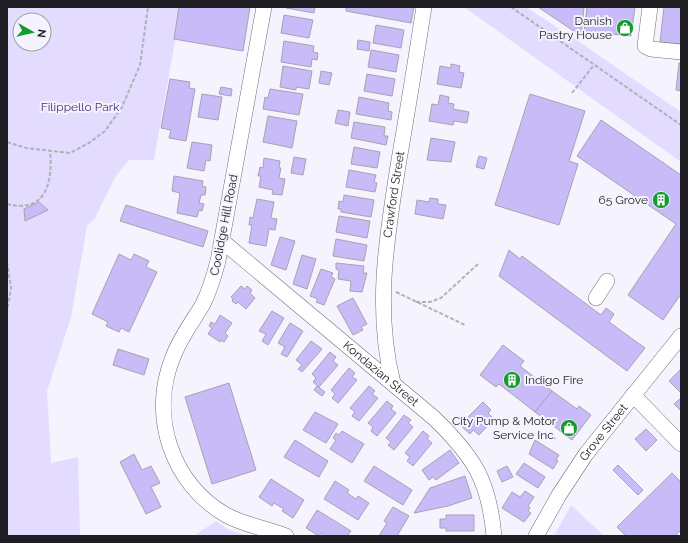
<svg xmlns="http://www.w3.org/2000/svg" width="688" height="543" font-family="Raleway,sans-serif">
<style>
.green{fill:#e3dcfe;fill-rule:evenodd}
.building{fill:#c9bbf7;stroke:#a6a3b0}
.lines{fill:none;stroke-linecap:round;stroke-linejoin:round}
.minor-casing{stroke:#716e7b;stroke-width:16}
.path{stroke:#b2b0b9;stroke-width:2;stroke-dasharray:4 2;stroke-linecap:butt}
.minor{stroke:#fff;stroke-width:15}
.labels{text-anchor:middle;stroke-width:4;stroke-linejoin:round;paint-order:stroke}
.poi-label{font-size:12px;fill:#1f1e23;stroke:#f5f3fe;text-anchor:end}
.park-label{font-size:12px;fill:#452e74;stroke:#f5f3fe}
.street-label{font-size:12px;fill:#1f1e23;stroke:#f5f3fe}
</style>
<rect width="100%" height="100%" fill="#f5f3fe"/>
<!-- green -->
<g class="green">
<path d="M 7,7 L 181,7 L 154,160 L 129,160 L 115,177 L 95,218 L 87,226 L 71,317 L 47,391 L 51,463 L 78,457 L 80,536 L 7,536 ZM 20,20 L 44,20 L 44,44 L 20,44 Z"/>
<path d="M 464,7 L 526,7 L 578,41 L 681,112 L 681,162 Z"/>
<path d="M 571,505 L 604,536 L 554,536 Z"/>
<path d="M 216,521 L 229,530 L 247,536 L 194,536 Z"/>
</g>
<!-- building -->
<g class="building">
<path d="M 179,7 L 250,7 L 243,51 L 174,39 Z"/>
<path d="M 286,7 L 315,7 L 314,13 L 286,8 Z"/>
<path d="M 346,7 L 414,7 L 411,23 L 346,11 Z"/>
<path d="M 538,7 L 584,7 L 581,36 Z"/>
<path d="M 587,7 L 635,7 L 631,36 L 584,31 Z"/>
<path d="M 664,7 L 681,7 L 681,44 L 660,42 Z"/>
<path d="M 284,15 L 313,20 L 309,38 L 281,33 Z"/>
<path d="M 376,25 L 404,30 L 401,48 L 373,43 Z"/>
<path d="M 358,40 L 370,42 L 369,51 L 357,49 Z"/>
<path d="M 284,41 L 314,46 L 313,52 L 318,53 L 317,60 L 312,59 L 311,67 L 281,62 Z"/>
<path d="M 371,50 L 399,55 L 396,72 L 368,67 Z"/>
<path d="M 679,63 L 681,63 L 681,91 L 676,90 Z"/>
<path d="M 451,64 L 460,66 L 459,72 L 464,73 L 461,88 L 437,84 L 440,66 L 451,68 Z"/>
<path d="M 283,66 L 312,71 L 309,89 L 296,87 L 296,90 L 280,87 Z"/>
<path d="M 321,71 L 332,73 L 329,85 L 319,83 Z"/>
<path d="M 367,74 L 395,79 L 392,96 L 364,91 Z"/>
<path d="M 170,79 L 190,82 L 189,88 L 195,89 L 186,141 L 169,138 L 171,130 L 161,128 Z"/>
<path d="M 221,87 L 232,89 L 231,96 L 219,94 Z"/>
<path d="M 270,89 L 303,94 L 299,115 L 263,109 L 265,97 L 268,98 Z"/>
<path d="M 202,94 L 222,97 L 218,120 L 198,117 Z"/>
<path d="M 530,94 L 585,111 L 569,161 L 578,164 L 559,225 L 495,205 Z"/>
<path d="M 440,95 L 449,97 L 448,103 L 454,104 L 453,109 L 469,112 L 467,123 L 454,121 L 453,125 L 429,121 L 432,104 L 438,105 Z"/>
<path d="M 359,97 L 389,103 L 388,111 L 392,112 L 391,120 L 356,114 Z"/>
<path d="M 338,110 L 350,112 L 348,126 L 335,123 Z"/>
<path d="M 268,116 L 297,121 L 292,148 L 263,142 Z"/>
<path d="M 601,120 L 681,175 L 681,294 L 663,320 L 628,295 L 676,224 L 577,156 Z"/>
<path d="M 354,122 L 385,127 L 384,136 L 388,136 L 386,145 L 351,138 Z"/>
<path d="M 431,138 L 455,142 L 451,162 L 427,160 Z"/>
<path d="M 192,142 L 212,145 L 210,161 L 206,160 L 204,171 L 187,168 Z"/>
<path d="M 354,147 L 380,152 L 377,168 L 351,164 Z"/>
<path d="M 479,156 L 487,158 L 484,169 L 476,167 Z"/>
<path d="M 294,157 L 306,159 L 303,175 L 291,173 Z"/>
<path d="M 264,158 L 280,161 L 279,168 L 281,168 L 279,178 L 285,179 L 282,195 L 272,194 L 273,190 L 259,187 L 261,176 L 258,176 L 260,167 L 263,168 Z"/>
<path d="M 349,170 L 376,175 L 374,182 L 377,183 L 375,192 L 346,187 Z"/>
<path d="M 174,176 L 203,181 L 202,186 L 206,187 L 205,195 L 201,195 L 199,203 L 204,204 L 202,211 L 199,210 L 197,217 L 177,213 L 180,193 L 172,191 Z"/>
<path d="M 344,195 L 374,200 L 371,217 L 341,212 L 341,209 L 338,209 L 339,201 L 343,202 Z"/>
<path d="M 430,198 L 438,199 L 438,204 L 446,205 L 443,219 L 415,214 L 417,200 L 429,202 Z"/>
<path d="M 257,199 L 274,202 L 271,218 L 277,219 L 275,230 L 269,229 L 266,246 L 249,243 L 252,225 L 249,225 L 250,217 L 253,218 Z"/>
<path d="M 39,202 L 48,210 L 25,221 L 24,209 Z"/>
<path d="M 126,205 L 208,231 L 203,247 L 120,221 Z"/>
<path d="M 339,216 L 370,221 L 367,238 L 336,232 Z"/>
<path d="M 280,237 L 295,241 L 286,270 L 271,265 Z"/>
<path d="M 336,239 L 367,245 L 364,261 L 333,256 Z"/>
<path d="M 509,250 L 520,259 L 522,256 L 601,315 L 606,308 L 614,314 L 609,322 L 645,348 L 627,371 L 499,276 Z"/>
<path d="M 119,254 L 131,260 L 134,254 L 149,261 L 146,267 L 157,272 L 129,332 L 121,328 L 119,332 L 106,326 L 108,322 L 92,314 Z"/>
<path d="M 302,255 L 316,259 L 307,289 L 293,284 Z"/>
<path d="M 336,263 L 364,266 L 363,273 L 367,273 L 362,292 L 350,291 L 351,281 L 338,279 L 339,270 L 336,269 Z"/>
<path d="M 321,269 L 333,273 L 331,277 L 335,279 L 324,305 L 316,302 L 318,299 L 310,296 Z"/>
<path d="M 241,286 L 245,289 L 247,286 L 252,290 L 250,293 L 255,298 L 246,309 L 238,302 L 236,304 L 232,301 L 233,299 L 231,297 Z"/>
<path d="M 353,298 L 367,324 L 361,327 L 363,330 L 353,335 L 337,306 Z"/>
<path d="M 272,311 L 284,318 L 268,345 L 262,341 L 266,334 L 259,331 Z"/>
<path d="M 220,315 L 232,323 L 225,333 L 228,336 L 224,342 L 221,340 L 220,342 L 208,334 L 212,328 L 209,326 L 211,322 L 215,324 Z"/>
<path d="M 290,323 L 303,331 L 287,357 L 281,354 L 285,347 L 278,343 Z"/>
<path d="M 311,341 L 322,349 L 302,372 L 298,369 L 302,365 L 296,360 Z"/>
<path d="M 503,345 L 524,361 L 520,366 L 552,391 L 535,412 L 499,384 L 496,387 L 480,375 Z"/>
<path d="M 118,349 L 149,359 L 144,375 L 113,365 Z"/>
<path d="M 330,352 L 336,357 L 333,361 L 338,365 L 319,387 L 313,382 L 316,378 L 312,374 Z"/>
<path d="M 349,368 L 355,373 L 352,377 L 357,380 L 338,403 L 332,398 L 335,394 L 331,390 Z"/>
<path d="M 681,369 L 681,393 L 669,381 Z"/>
<path d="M 229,383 L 256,470 L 212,484 L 185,397 Z"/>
<path d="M 317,386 L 325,392 L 322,396 L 314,390 Z"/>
<path d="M 369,386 L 375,391 L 372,394 L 378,398 L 359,421 L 352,416 L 355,412 L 350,408 Z"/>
<path d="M 552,391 L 577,409 L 579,406 L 591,415 L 572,440 L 535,412 Z"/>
<path d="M 681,398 L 681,411 L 674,404 Z"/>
<path d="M 387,401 L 393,406 L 391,409 L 396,413 L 377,436 L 371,431 L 373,427 L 368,423 Z"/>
<path d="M 483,402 L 491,410 L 488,413 L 494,419 L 479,435 L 473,430 L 470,434 L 460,425 Z"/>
<path d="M 315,412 L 338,424 L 326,443 L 303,430 Z"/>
<path d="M 404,415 L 411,420 L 408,423 L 413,427 L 394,450 L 388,445 L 391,442 L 386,438 Z"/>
<path d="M 646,429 L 657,440 L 646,451 L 635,439 Z"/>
<path d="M 342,431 L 364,444 L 352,463 L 330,449 L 336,440 L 333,438 L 336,433 L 339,435 Z"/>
<path d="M 423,431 L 429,436 L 427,439 L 432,443 L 413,466 L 407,461 L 410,457 L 405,453 Z"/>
<path d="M 295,440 L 328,461 L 319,477 L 284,457 Z"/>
<path d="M 535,440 L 559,455 L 556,460 L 558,461 L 553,469 L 529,454 Z"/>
<path d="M 450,450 L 459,463 L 436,480 L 433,477 L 429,480 L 422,470 Z"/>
<path d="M 134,454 L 142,470 L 151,466 L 160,483 L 151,487 L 161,507 L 146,514 L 120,462 Z"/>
<path d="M 524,463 L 545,477 L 538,488 L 516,474 Z"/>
<path d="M 618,465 L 643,490 L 638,495 L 613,470 Z"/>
<path d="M 374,466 L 412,490 L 403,505 L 364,481 Z"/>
<path d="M 507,466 L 513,477 L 502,482 L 497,471 Z"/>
<path d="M 672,473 L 681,482 L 681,530 L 675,536 L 626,536 L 617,527 Z"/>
<path d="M 465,476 L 472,498 L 448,506 L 414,513 L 430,488 Z"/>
<path d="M 271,479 L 304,500 L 293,518 L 282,511 L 284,509 L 274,503 L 272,506 L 259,497 Z"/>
<path d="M 335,481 L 349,490 L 347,493 L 356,499 L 358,496 L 369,503 L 358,520 L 324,499 Z"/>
<path d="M 525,491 L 534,497 L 528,506 L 530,508 L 528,511 L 531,513 L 524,522 L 502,508 L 512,492 L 520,497 Z"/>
<path d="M 393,507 L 409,516 L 397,536 L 379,536 L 387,523 L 384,521 Z"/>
<path d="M 317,510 L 351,531 L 347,536 L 325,536 L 321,533 L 319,536 L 306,528 Z"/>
<path d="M 446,515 L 474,515 L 474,531 L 446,531 L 446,528 L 440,528 L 440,519 L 446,519 Z"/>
</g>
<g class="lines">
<defs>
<g id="minor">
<path d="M 264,7 L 218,261 C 214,276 210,290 203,304 C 193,321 180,338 173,357 C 149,415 171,483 226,515 C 244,525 266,528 286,536"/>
<path d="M 650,7 L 645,46 L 651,49 L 681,52"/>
<path id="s1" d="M 222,241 L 434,418 C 474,457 489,480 494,536"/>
<path d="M 596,298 L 607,281"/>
<path id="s2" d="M 393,383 C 374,309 387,235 399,160 C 408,109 416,58 424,7"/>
<path d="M 633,395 L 681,444"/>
<path id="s3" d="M 536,536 L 559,495 L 586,454 L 681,336"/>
</g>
</defs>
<!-- minor casing -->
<use href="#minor" class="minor-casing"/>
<!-- path -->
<g class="path">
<path d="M 511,7 L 681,125"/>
<path d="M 572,93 L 594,65"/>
<path d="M 7,142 L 26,148 L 70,153 L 89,143 L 105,131 L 122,107 L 140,65 L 148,7"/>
<path d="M 7,204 C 46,214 53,182 50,151"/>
<path d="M 7,262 L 11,288 L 7,312"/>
<path d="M 396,292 L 465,325"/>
<path d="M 416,302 L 430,302 L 441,298 L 478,264"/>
</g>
<!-- minor -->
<use href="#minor" class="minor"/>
</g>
<!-- icons -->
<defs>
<symbol id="shop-disc" viewBox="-11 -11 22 22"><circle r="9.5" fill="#159a30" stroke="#f5f3fe"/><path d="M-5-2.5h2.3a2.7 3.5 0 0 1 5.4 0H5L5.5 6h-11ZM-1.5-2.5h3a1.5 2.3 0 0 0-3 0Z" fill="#fff"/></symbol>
<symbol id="building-disc" viewBox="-11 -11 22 22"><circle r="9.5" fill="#159a30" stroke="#f5f3fe"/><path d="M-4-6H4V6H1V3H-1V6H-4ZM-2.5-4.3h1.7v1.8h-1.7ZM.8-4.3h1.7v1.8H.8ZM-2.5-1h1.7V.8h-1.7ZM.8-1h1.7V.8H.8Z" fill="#fff"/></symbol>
</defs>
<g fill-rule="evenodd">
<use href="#shop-disc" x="615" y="18" width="20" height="20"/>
<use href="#building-disc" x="651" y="190" width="20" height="20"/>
<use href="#building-disc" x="502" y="370" width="20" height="20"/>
<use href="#shop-disc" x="559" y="418" width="20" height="20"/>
</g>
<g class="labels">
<!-- poi labels -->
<g class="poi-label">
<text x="612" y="25">Danish<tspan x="612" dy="14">Pastry House</tspan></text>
<text x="648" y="204">65 Grove</text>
<text x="525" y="384" text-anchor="start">Indigo Fire</text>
<text x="556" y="425">City Pump &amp; Motor<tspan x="556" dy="14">Service Inc.</tspan></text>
</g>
<!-- park labels -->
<g class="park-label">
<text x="80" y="111">Filippello Park</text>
</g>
<!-- street labels -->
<g class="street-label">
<text dy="4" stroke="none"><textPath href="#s2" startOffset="190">Crawford Street</textPath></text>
<text transform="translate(224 225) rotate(-79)" y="4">Coolidge Hill Road</text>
<text dy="4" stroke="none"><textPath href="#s1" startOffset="207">Kondazian Street</textPath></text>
<text dy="4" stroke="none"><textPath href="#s3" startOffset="124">Grove Street</textPath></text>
</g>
</g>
<!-- border -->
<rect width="688" height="543" fill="none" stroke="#1f1e23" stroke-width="16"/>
<!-- north arrow -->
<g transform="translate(32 32) rotate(98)"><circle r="19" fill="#f5f3fe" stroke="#9f9ea6"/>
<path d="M0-3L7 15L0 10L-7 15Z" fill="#159a30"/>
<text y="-6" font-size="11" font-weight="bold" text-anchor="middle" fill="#1f1e23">N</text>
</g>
</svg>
